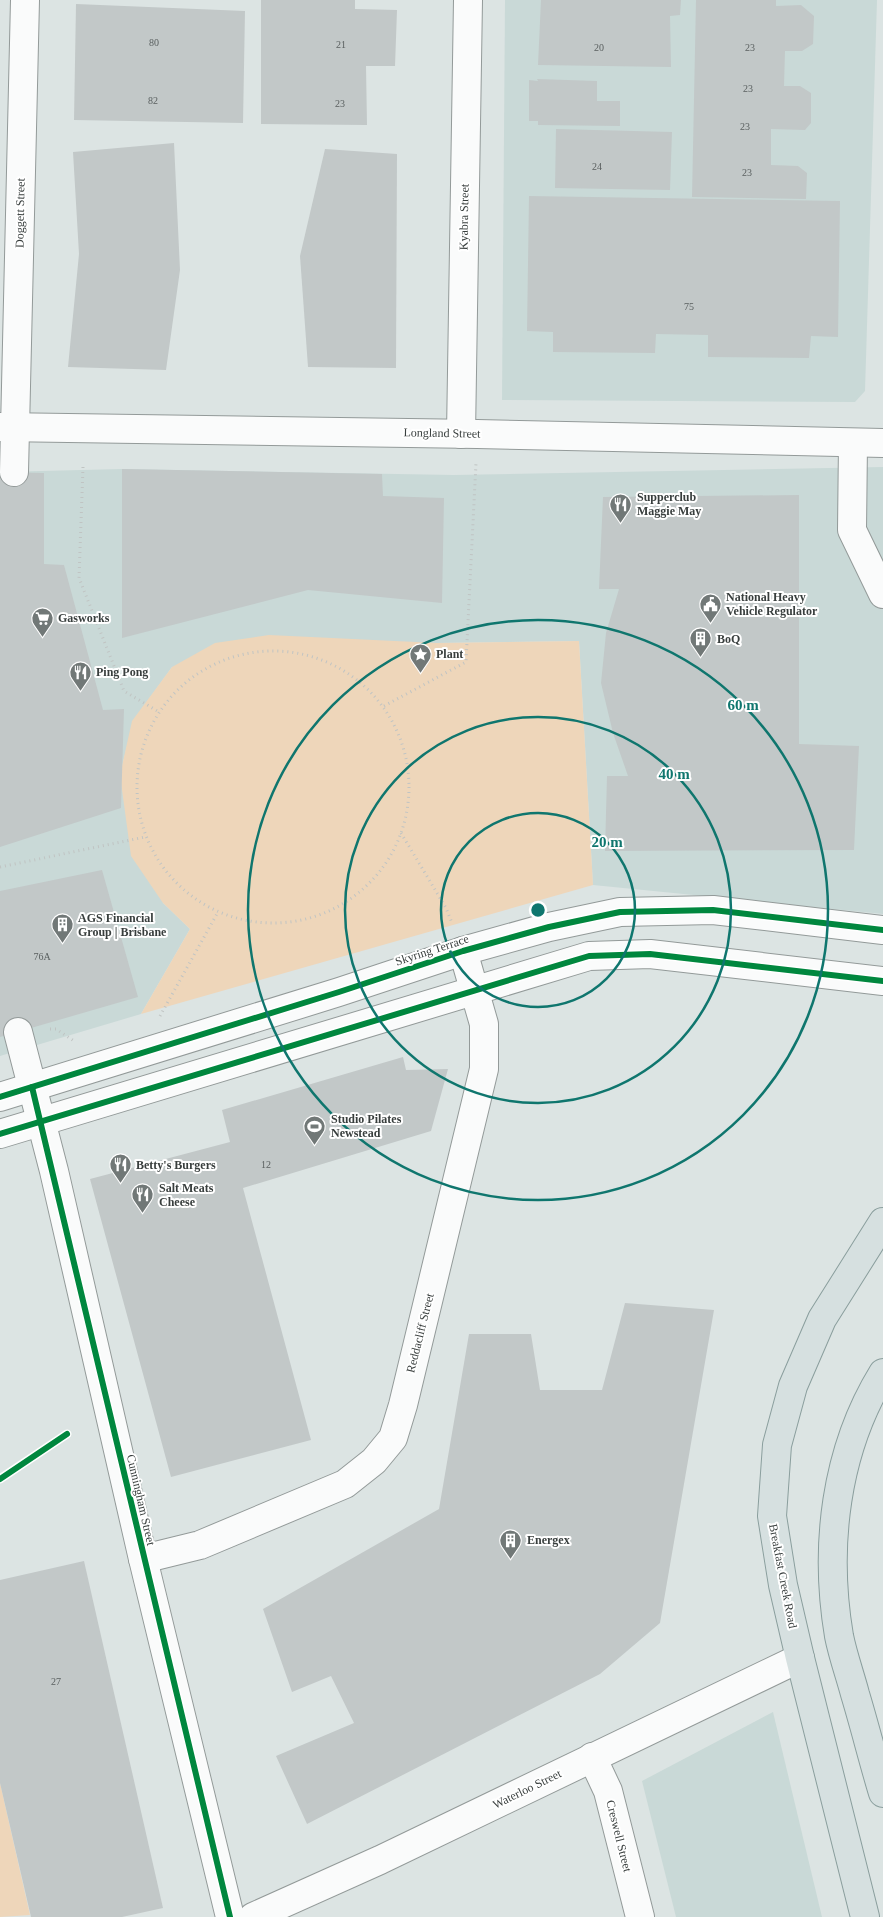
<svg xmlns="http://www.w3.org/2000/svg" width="883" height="1917" font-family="Georgia,serif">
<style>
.built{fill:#c9d9d7}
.green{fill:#eed6ba}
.building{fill:#c2c8c8}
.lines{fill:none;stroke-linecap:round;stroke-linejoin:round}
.minor-casing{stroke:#939a99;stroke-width:30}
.major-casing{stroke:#8a9e9d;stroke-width:30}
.path{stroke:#c0c4c3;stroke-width:3;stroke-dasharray:1 4;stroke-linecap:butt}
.minor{stroke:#fafbfb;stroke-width:28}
.major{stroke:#d6e0e0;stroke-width:28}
.cycleway-casing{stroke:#fff;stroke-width:9}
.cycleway{stroke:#00873e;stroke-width:6}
.ring{fill:none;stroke:#0f766e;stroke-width:2.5}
.labels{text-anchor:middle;stroke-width:4;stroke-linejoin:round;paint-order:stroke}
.number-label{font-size:10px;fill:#5a6060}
.street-label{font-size:12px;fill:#383e3d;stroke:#fff}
.poi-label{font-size:12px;font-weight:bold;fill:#383e3d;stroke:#fff;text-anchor:start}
.centre{fill:#0f766e;stroke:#fff;stroke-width:2.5}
.ring-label{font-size:15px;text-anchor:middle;font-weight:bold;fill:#0f766e;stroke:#fff;stroke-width:4;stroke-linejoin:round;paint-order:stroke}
</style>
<rect width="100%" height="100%" fill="#dce4e3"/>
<!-- built -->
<g class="built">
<path d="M 505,0 L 877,0 L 865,391 L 855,402 L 502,400 Z"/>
<path d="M 883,467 L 883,914 L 593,885 L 579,641 L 437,643 L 172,667 L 133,721 L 120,775 L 163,903 L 190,929 L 141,1014 L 0,1056 L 0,472 L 122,469 L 454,475 Z"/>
<path d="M 773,1712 L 822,1917 L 676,1917 L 642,1781 Z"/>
</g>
<!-- green -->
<g class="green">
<path d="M 269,635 L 437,643 L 579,641 L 593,885 L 141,1014 L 190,929 L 163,903 L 131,856 L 120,775 L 132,721 L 172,667 L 215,643 Z"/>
<path d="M 0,1783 L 30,1915 L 0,1917 Z"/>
</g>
<!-- building -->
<g class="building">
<path d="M 261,0 L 355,0 L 355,9 L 397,10 L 395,66 L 366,66 L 367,125 L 261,124 Z"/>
<path d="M 541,0 L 681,0 L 680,15 L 670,16 L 671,67 L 538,65 Z"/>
<path d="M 696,0 L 776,0 L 776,6 L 801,5 L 814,16 L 813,44 L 802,51 L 785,51 L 784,86 L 800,86 L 811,93 L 811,123 L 805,130 L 771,129 L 771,165 L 798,166 L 807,173 L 806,199 L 692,197 Z"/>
<path d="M 76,4 L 245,11 L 243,123 L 74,120 Z"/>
<path d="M 537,79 L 597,81 L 597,101 L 620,101 L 620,126 L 538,125 L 538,121 L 529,121 L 529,80 L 538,81 Z"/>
<path d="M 556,129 L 672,132 L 670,190 L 555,188 Z"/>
<path d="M 174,143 L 180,270 L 166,370 L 68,367 L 79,254 L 73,152 Z"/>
<path d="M 325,149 L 397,154 L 396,368 L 308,367 L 300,256 Z"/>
<path d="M 529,196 L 840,201 L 838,337 L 811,336 L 809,358 L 708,357 L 708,335 L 656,334 L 655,353 L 553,352 L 553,332 L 527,331 Z"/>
<path d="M 122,469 L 382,474 L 383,496 L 444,498 L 442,603 L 308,590 L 122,638 Z"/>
<path d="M 0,472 L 44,473 L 44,564 L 64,565 L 103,710 L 124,709 L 121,808 L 0,847 Z"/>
<path d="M 799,495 L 799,744 L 859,746 L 854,850 L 605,851 L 607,776 L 628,776 L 613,733 L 601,683 L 606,633 L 619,589 L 599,589 L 603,497 Z"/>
<path d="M 102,870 L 138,997 L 0,1037 L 0,891 Z"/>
<path d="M 403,1057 L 406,1070 L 448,1069 L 431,1131 L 243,1188 L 311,1440 L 171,1477 L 90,1179 L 230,1142 L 222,1110 Z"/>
<path d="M 625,1303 L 714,1310 L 660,1623 L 600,1674 L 307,1824 L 276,1756 L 354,1723 L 331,1676 L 292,1692 L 263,1609 L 439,1509 L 469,1334 L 531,1334 L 540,1390 L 602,1390 Z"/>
<path d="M 84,1561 L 163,1908 L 122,1917 L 31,1917 L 0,1783 L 0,1580 Z"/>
</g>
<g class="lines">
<defs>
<g id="minor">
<path d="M 0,427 L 477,434 L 883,443"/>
<path d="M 461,434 L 468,0"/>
<path d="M 853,443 L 852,530 L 883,594"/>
<path d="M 14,472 L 25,0"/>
<path d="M 18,1032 L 54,1171 L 143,1559 L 230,1917"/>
<path d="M 0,1097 L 339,992 L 463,951 L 549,927 L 620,912 L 713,910 L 883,930"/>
<path d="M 0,1134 L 589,956 L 650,954 L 883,981"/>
<path d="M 143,1559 L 200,1545 L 345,1484 L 374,1461 L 393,1438 L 403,1405 L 484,1069 L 484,1024 L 463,951"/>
<path d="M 592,1757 L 608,1791 L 640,1917"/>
<path d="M 253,1917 L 380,1860 L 800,1658"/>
</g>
<g id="major">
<path d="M 883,1373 C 835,1451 824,1547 839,1636 C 843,1656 850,1675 855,1694 C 865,1727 873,1760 883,1793"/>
<path d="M 865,1917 L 800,1658 L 783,1585 L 772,1516 L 777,1445 L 793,1386 L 822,1319 L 883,1222"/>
</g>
</defs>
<!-- minor casing -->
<use href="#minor" class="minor-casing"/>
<!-- major casing -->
<use href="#major" class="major-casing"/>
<!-- path -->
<g class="path">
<path d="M 83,467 L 79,578 L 124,691 L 159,712"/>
<circle cx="273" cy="787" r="136"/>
<path d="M 384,706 L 466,662 L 476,463"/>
<path d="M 401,833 L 446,908 L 452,923"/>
<path d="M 0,867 L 145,837"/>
<path d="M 160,1016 L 218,912"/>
<path d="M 50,1029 L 56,1029 L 74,1041"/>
</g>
<!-- minor -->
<use href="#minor" class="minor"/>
<!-- major -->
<use href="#major" class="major"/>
<defs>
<g id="cycleway">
<path d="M 32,1087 L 230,1917"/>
<path d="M 0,1097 L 339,992 L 463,951 L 549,927 L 620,912 L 713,910 L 883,930"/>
<path d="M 0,1134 L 589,956 L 650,954 L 883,981"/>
<path d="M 0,1479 L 67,1434"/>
</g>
</defs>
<!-- cycleway casing -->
<use href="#cycleway" class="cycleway-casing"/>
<!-- cycleway -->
<use href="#cycleway" class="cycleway"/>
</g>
<!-- distance rings -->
<g class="ring">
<circle cx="538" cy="910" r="97"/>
<circle cx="538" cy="910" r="193"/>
<circle cx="538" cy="910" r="290"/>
</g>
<!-- icons -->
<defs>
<symbol id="restaurant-pin" viewBox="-11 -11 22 30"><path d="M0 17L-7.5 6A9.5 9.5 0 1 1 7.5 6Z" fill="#717877" stroke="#fff"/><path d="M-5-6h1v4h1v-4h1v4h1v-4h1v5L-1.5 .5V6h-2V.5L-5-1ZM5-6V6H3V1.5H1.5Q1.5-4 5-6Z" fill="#fff"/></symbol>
<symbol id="civic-pin" viewBox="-11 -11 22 30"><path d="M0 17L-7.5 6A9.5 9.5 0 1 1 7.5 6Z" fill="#717877" stroke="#fff"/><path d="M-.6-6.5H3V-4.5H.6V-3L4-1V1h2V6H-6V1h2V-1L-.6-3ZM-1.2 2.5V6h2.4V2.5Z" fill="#fff"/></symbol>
<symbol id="supermarket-pin" viewBox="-11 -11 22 30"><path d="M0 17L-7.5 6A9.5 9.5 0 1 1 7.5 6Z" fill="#717877" stroke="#fff"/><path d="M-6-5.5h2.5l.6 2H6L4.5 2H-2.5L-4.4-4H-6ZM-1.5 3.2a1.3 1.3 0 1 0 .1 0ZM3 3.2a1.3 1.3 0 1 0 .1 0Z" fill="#fff"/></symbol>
<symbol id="building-pin" viewBox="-11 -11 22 30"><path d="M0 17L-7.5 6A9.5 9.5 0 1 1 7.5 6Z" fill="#717877" stroke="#fff"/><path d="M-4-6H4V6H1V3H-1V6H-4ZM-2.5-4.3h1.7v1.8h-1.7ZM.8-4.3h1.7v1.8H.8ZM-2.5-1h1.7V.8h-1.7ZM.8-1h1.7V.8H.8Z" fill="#fff"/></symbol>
<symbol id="sight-pin" viewBox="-11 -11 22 30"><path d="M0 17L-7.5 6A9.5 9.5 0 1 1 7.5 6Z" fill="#717877" stroke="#fff"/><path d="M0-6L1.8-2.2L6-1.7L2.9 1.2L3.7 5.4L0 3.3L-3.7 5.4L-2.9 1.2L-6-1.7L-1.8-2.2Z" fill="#fff"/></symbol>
<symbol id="stadium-pin" viewBox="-11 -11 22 30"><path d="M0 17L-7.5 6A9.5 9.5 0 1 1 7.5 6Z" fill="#717877" stroke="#fff"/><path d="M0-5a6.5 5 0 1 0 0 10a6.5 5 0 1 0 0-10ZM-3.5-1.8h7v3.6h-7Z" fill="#fff"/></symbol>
</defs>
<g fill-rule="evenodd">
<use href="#restaurant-pin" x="608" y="492" width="25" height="34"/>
<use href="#civic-pin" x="698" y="592" width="25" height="34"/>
<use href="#supermarket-pin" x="30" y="606" width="25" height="34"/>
<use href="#building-pin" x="688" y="626" width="25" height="34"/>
<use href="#sight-pin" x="408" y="642" width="25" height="34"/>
<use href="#restaurant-pin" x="68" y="660" width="25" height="34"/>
<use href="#building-pin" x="50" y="912" width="25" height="34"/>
<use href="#stadium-pin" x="302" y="1114" width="25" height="34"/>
<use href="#restaurant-pin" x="108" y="1152" width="25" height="34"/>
<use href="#restaurant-pin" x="130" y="1182" width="25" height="34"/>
<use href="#building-pin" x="498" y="1528" width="25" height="34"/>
</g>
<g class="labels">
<!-- number labels -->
<g class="number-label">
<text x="154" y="46">80</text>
<text x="341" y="48">21</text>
<text x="599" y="51">20</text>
<text x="750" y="51">23</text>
<text x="748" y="92">23</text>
<text x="153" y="104">82</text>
<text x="340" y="107">23</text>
<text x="745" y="130">23</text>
<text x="597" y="170">24</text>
<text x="747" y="176">23</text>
<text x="689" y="310">75</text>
<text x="42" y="960">76A</text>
<text x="266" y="1168">12</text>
<text x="56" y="1685">27</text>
</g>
<!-- street labels -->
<g class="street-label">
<text transform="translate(20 213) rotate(-89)" y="4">Doggett Street</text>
<text transform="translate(464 217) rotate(-89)" y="4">Kyabra Street</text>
<text transform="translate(442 433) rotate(1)" y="4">Longland Street</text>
<text transform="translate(432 950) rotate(-18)" y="4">Skyring Terrace</text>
<text transform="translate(420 1333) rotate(-76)" y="4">Reddacliff Street</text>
<text transform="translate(141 1500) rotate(77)" y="4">Cunningham Street</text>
<text transform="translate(783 1576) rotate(79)" y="4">Breakfast Creek Road</text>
<text transform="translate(527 1789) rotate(-26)" y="4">Waterloo Street</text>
<text transform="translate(619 1836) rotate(76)" y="4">Creswell Street</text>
</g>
<!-- poi labels -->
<g class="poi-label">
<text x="637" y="501">Supperclub<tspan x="637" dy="14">Maggie May</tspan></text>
<text x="726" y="601">National Heavy<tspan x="726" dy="14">Vehicle Regulator</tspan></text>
<text x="58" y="622">Gasworks</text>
<text x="717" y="643">BoQ</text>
<text x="436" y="658">Plant</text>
<text x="96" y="676">Ping Pong</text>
<text x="78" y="922">AGS Financial<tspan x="78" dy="14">Group | Brisbane</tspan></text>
<text x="331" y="1123">Studio Pilates<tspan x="331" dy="14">Newstead</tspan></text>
<text x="136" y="1169">Betty's Burgers</text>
<text x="159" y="1192">Salt Meats<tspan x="159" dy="14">Cheese</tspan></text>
<text x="527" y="1544">Energex</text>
</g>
</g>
<circle cx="538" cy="910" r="8" class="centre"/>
<g class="ring-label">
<text x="743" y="710">60 m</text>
<text x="674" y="779">40 m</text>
<text x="607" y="847">20 m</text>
</g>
</svg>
